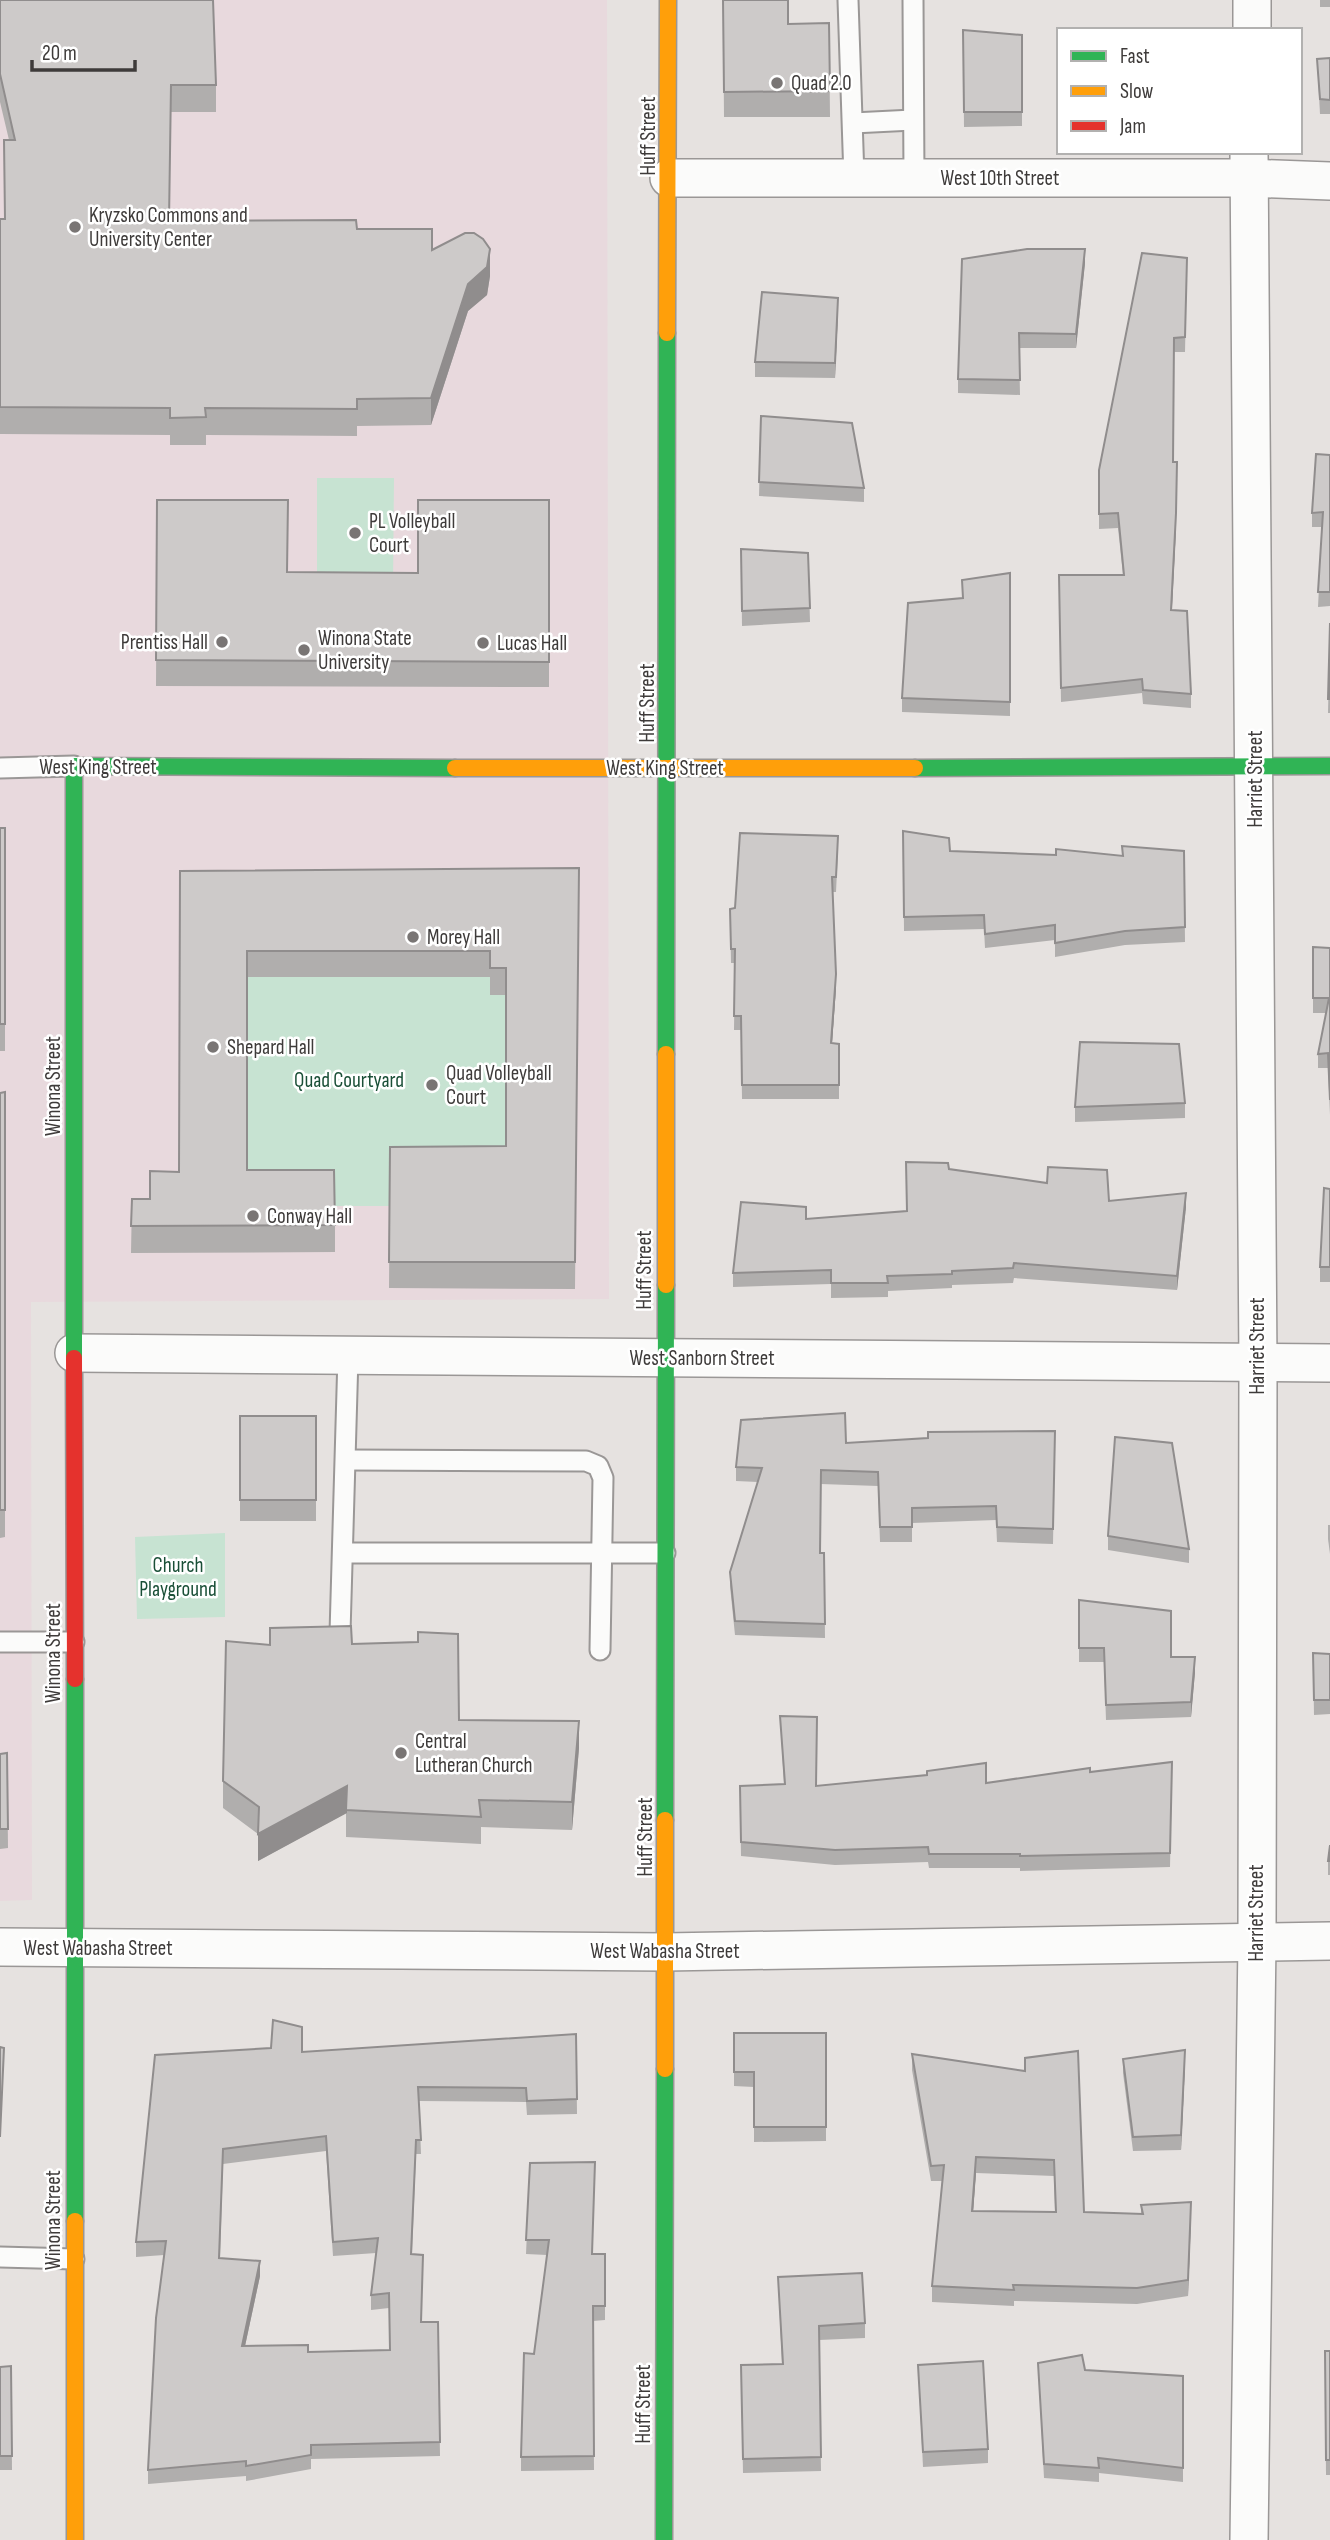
<svg xmlns="http://www.w3.org/2000/svg" width="1330" height="2540" font-family="'Sofia Sans Condensed',sans-serif">
<style>
.education{fill:#e8d9dd}
.green{fill:#c7e3d2}
.lines{fill:none;stroke-linecap:round;stroke-linejoin:round}
.lane-casing{stroke:#9a9796;stroke-width:23}
.street-casing{stroke:#9a9796;stroke-width:40}
.fast-casing{stroke:#9a9796;stroke-width:19}
.slow-casing{stroke:#9a9796;stroke-width:19}
.jam-casing{stroke:#9a9796;stroke-width:19}
.lane{stroke:#fbfbfa;stroke-width:19}
.street{stroke:#fbfbfa;stroke-width:37}
.fast{stroke:#30b455;stroke-width:16}
.slow{stroke:#ff9f0a;stroke-width:16}
.jam{stroke:#e5322d;stroke-width:16}
.wall{fill:#b0aead;fill-rule:evenodd}
.shaded-wall{fill:#908d8d}
.building{fill:#cdcac9;stroke:#908d8d;stroke-width:2;fill-rule:evenodd}
.poi-dot{fill:#797574;stroke:#fff;stroke-width:2.5}
.labels{text-anchor:middle;stroke-width:5;stroke-linejoin:round;paint-order:stroke}
.poi-label{font-size:21px;fill:#3e3b3a;stroke:#fff;text-anchor:start}
.street-label{font-size:21px;fill:#3e3b3a;stroke:#fff}
.park-label{font-size:21px;fill:#1a4f37;stroke:#fff}
</style>
<rect width="100%" height="100%" fill="#e6e2e0"/>
<!-- education -->
<path class="education" d="M 0,0 L 607,0 L 609,1299 L 31,1302 L 32,1900 L 0,1901 Z"/>
<!-- green -->
<g class="green">
<path d="M 317,478 L 394,478 L 393,589 L 317,589 Z"/>
<path d="M 247,977 L 490,977 L 506,995 L 506,1173 L 390,1206 L 334,1206 L 247,1197 Z"/>
<path d="M 225,1533 L 225,1617 L 137,1619 L 135,1537 Z"/>
</g>
<g class="lines">
<defs>
<g id="lane">
<path d="M 848,0 L 854,178"/>
<path d="M 913,0 L 914,178"/>
<path d="M 853,123 L 913,120"/>
<path d="M 0,768 L 74,766"/>
<path d="M 347,1460 L 586,1461 L 598,1466 L 603,1478 L 600,1650"/>
<path d="M 344,1553 L 665,1553"/>
<path d="M 340,1633 L 348,1356"/>
<path d="M 0,1642 L 74,1642"/>
<path d="M 0,2257 L 74,2259"/>
</g>
<g id="street">
<path d="M 1252,30 L 1252,0"/>
<path d="M 669,178 L 1247,178 L 1330,181"/>
<path d="M 74,1353 L 1330,1363"/>
<path d="M 0,1947 L 665,1952 L 1330,1941"/>
<path d="M 1249,2540 L 1257,1941 L 1258,1364 L 1249,152"/>
</g>
<g id="fast">
<path d="M 915,768 L 1330,766"/>
<path d="M 666,1054 L 667,333"/>
<path d="M 74,1358 L 74,766 L 455,768"/>
<path d="M 75,1679 L 75,2221"/>
<path d="M 665,1820 L 666,1285"/>
<path d="M 664,2540 L 665,2069"/>
</g>
<g id="slow">
<path d="M 667,333 L 668,0"/>
<path d="M 455,768 L 915,768"/>
<path d="M 666,1285 L 666,1054"/>
<path d="M 665,2069 L 665,1820"/>
<path d="M 75,2221 L 75,2540"/>
</g>
<path id="jam" d="M 74,1358 L 75,1679"/>
</defs>
<!-- lane casing -->
<use href="#lane" class="lane-casing"/>
<!-- street casing -->
<use href="#street" class="street-casing"/>
<!-- fast casing -->
<use href="#fast" class="fast-casing"/>
<!-- slow casing -->
<use href="#slow" class="slow-casing"/>
<!-- jam casing -->
<use href="#jam" class="jam-casing"/>
<!-- lane -->
<use href="#lane" class="lane"/>
<!-- street -->
<use href="#street" class="street"/>
<!-- fast -->
<use href="#fast" class="fast"/>
<!-- slow -->
<use href="#slow" class="slow"/>
<!-- jam -->
<use href="#jam" class="jam"/>
</g>
<!-- wall -->
<g class="wall">
<path d="M 0,0 L 216,85 L 216,112 L 171,112 L 169,221 L 357,229 L 432,250 L 490,276 L 487,295 L 468,311 L 431,425 L 357,426 L 357,436 L 206,435 L 206,445 L 170,445 L 170,435 L 0,434 L 0,219 L 5,219 L 9,140 L 0,102 Z"/>
<path d="M 723,0 L 788,24 L 829,23 L 830,117 L 724,117 Z"/>
<rect x="1320" y="0" width="10" height="7"/>
<path d="M 963,30 L 1022,35 L 1022,126 L 964,127 Z"/>
<path d="M 1330,58 L 1330,114 L 1320,114 L 1317,59 Z"/>
<path d="M 1187,258 L 1185,352 L 1174,352 L 1173,462 L 1177,462 L 1176,528 L 1172,610 L 1191,694 L 1191,708 L 1143,704 L 1142,693 L 1061,702 L 1059,575 L 1123,575 L 1118,528 L 1099,529 L 1099,470 Z"/>
<path d="M 1085,263 L 1076,348 L 1019,348 L 1020,395 L 958,393 L 958,379 Z"/>
<path d="M 838,312 L 835,378 L 755,377 L 755,362 Z"/>
<path d="M 761,416 L 864,488 L 864,502 L 759,496 Z"/>
<path d="M 1330,455 L 1330,606 L 1318,607 L 1322,527 L 1312,527 L 1312,513 Z"/>
<path d="M 157,500 L 287,572 L 418,573 L 549,500 L 549,687 L 156,686 Z"/>
<path d="M 741,549 L 808,553 L 810,622 L 742,626 Z"/>
<path d="M 1010,573 L 1010,716 L 902,712 L 902,698 L 962,598 L 962,580 Z"/>
<path d="M 1330,623 L 1330,713 L 1328,713 Z"/>
<rect x="0" y="828" width="5" height="223"/>
<path d="M 903,831 L 950,851 L 1122,856 L 1184,851 L 1185,942 L 1125,945 L 1055,957 L 1055,940 L 985,948 L 984,929 L 904,931 Z"/>
<path d="M 838,850 L 836,892 L 832,892 L 836,988 L 832,1043 L 839,1044 L 839,1099 L 742,1099 L 741,1030 L 734,1030 L 735,963 L 731,963 L 730,909 L 735,908 Z"/>
<path d="M 579,868 L 575,1289 L 389,1288 L 390,1147 L 506,1146 L 506,995 L 490,995 L 490,977 L 247,977 L 247,1170 L 335,1225 L 335,1252 L 131,1253 L 132,1199 L 150,1199 L 179,1172 L 180,871 Z"/>
<path d="M 1313,947 L 1330,948 L 1330,1115 L 1328,1068 L 1318,1068 L 1318,1054 L 1326,1013 L 1313,1013 Z"/>
<path d="M 0,1093 L 5,1510 L 5,1537 L 0,1538 Z"/>
<path d="M 1185,1103 L 1185,1118 L 1075,1122 L 1075,1107 Z"/>
<path d="M 949,1169 L 1109,1201 L 1186,1207 L 1177,1290 L 1014,1278 L 1013,1283 L 952,1285 L 952,1288 L 888,1291 L 888,1297 L 831,1298 L 831,1284 L 733,1287 L 733,1273 L 806,1219 L 906,1211 Z"/>
<path d="M 1330,1189 L 1330,1282 L 1320,1282 L 1320,1267 Z"/>
<rect x="240" y="1416" width="76" height="105"/>
<path d="M 1055,1431 L 1053,1544 L 997,1542 L 996,1520 L 912,1523 L 912,1542 L 880,1542 L 878,1486 L 821,1484 L 820,1553 L 824,1553 L 825,1638 L 735,1635 L 730,1586 L 730,1572 L 758,1482 L 736,1481 L 736,1467 L 846,1443 Z"/>
<path d="M 1328,1525 L 1330,1525 L 1330,1554 L 1328,1539 Z"/>
<path d="M 1108,1536 L 1189,1549 L 1189,1563 L 1108,1550 Z"/>
<path d="M 1079,1600 L 1195,1672 L 1191,1717 L 1106,1720 L 1104,1662 L 1079,1662 Z"/>
<path d="M 352,1644 L 459,1720 L 579,1748 L 572,1830 L 481,1827 L 481,1844 L 346,1837 L 346,1813 L 258,1861 L 258,1834 L 223,1808 L 223,1781 L 270,1645 Z"/>
<path d="M 1313,1653 L 1330,1654 L 1330,1714 L 1314,1715 Z"/>
<path d="M 780,1716 L 816,1786 L 986,1783 L 1090,1772 L 1172,1777 L 1170,1867 L 1020,1871 L 1020,1868 L 929,1868 L 928,1862 L 835,1865 L 741,1856 L 740,1786 L 784,1784 Z"/>
<path d="M 7,1753 L 8,1848 L 0,1849 L 0,1754 Z"/>
<path d="M 1330,1845 L 1330,1875 L 1328,1875 L 1328,1861 Z"/>
<path d="M 734,2033 L 826,2033 L 826,2141 L 754,2142 L 754,2087 L 734,2086 Z"/>
<path d="M 576,2034 L 577,2114 L 527,2115 L 526,2102 L 419,2101 L 421,2154 L 416,2154 L 412,2254 L 421,2322 L 438,2322 L 440,2456 L 311,2459 L 311,2469 L 246,2481 L 246,2476 L 148,2484 L 148,2470 L 164,2255 L 136,2257 L 136,2242 L 302,2052 ZM 326,2151 L 333,2256 L 376,2253 L 371,2295 L 371,2310 L 389,2308 L 390,2350 L 308,2352 L 245,2346 L 260,2276 L 220,2258 L 223,2164 Z"/>
<path d="M 912,2054 L 1025,2071 L 1084,2212 L 1141,2214 L 1141,2205 L 1191,2218 L 1188,2296 L 1137,2304 L 1014,2301 L 1014,2306 L 932,2302 L 932,2286 L 942,2181 L 931,2181 L 912,2070 ZM 976,2173 L 1054,2176 L 1055,2212 L 973,2211 Z"/>
<path d="M 1123,2059 L 1185,2065 L 1181,2150 L 1133,2151 L 1123,2073 Z"/>
<path d="M 530,2163 L 592,2254 L 605,2268 L 605,2320 L 593,2321 L 594,2470 L 521,2471 L 521,2457 L 547,2255 L 526,2254 Z"/>
<path d="M 778,2277 L 865,2323 L 865,2338 L 819,2340 L 821,2471 L 743,2473 L 741,2365 L 782,2364 Z"/>
<path d="M 1325,2351 L 1330,2351 L 1330,2475 L 1326,2475 Z"/>
<path d="M 1038,2363 L 1085,2370 L 1183,2376 L 1183,2482 L 1099,2473 L 1099,2482 L 1044,2478 Z"/>
<path d="M 918,2365 L 988,2449 L 988,2463 L 923,2467 Z"/>
<path d="M 11,2366 L 12,2470 L 0,2470 L 0,2367 Z"/>
</g>
<!-- shaded-wall -->
<g class="shaded-wall">
<path d="M 490,249 L 490,276 L 487,295 L 468,311 L 431,425 L 431,398 L 468,284 Z"/>
<path d="M 1085,249 L 1085,263 L 1076,348 L 1076,334 Z"/>
<path d="M 838,298 L 838,312 L 835,378 L 835,363 Z"/>
<path d="M 1176,513 L 1176,528 L 1171,625 L 1171,610 Z"/>
<path d="M 836,974 L 836,988 L 831,1058 L 831,1043 Z"/>
<path d="M 1186,1193 L 1186,1207 L 1177,1290 L 1177,1276 Z"/>
<path d="M 1195,1657 L 1195,1672 L 1191,1717 L 1191,1702 Z"/>
<path d="M 579,1721 L 579,1748 L 572,1830 L 572,1802 Z"/>
<path d="M 347,1786 L 347,1813 L 258,1861 L 258,1834 Z"/>
<path d="M 1185,2050 L 1185,2065 L 1181,2150 L 1181,2135 Z"/>
<path d="M 976,2157 L 976,2173 L 972,2227 L 972,2211 Z"/>
<path d="M 1191,2202 L 1191,2218 L 1188,2296 L 1188,2280 Z"/>
<path d="M 260,2261 L 260,2276 L 242,2360 L 242,2346 Z"/>
</g>
<!-- building -->
<g class="building">
<path d="M 0,0 L 213,0 L 216,85 L 171,85 L 169,221 L 356,220 L 357,229 L 432,229 L 432,250 L 465,233 L 474,233 L 483,239 L 490,249 L 487,267 L 468,284 L 431,398 L 357,399 L 357,409 L 205,408 L 206,417 L 170,418 L 170,408 L 0,407 L 0,219 L 5,219 L 4,140 L 15,140 L 0,74 Z"/>
<path d="M 723,0 L 788,0 L 788,24 L 829,23 L 830,91 L 724,92 Z"/>
<path d="M 963,30 L 1022,35 L 1022,112 L 964,112 Z"/>
<path d="M 1330,58 L 1330,100 L 1320,99 L 1317,59 Z"/>
<path d="M 1027,249 L 1085,249 L 1076,334 L 1019,333 L 1020,380 L 958,379 L 962,259 Z"/>
<path d="M 1142,253 L 1187,258 L 1185,337 L 1174,338 L 1173,462 L 1177,462 L 1176,513 L 1171,610 L 1187,611 L 1191,694 L 1143,690 L 1142,679 L 1061,688 L 1059,575 L 1124,575 L 1118,513 L 1099,514 L 1099,470 Z"/>
<path d="M 762,292 L 838,298 L 835,363 L 755,362 Z"/>
<path d="M 761,416 L 852,423 L 864,488 L 759,482 Z"/>
<path d="M 1316,454 L 1330,455 L 1330,592 L 1318,592 L 1323,512 L 1312,513 Z"/>
<path d="M 157,500 L 288,500 L 287,572 L 418,573 L 418,500 L 549,500 L 549,662 L 156,660 Z"/>
<path d="M 741,549 L 808,553 L 810,608 L 742,611 Z"/>
<path d="M 1010,573 L 1010,702 L 902,698 L 908,603 L 963,598 L 962,580 Z"/>
<path d="M 1330,623 L 1330,699 L 1328,699 Z"/>
<rect x="0" y="828" width="5" height="196"/>
<path d="M 903,831 L 949,838 L 950,851 L 1056,855 L 1056,849 L 1123,856 L 1122,846 L 1184,851 L 1185,927 L 1125,931 L 1055,943 L 1055,925 L 985,934 L 984,915 L 904,917 Z"/>
<path d="M 740,833 L 838,836 L 836,877 L 832,877 L 836,974 L 831,1043 L 839,1044 L 839,1085 L 742,1085 L 741,1016 L 734,1016 L 735,949 L 731,949 L 730,909 L 735,908 Z"/>
<path d="M 579,868 L 575,1262 L 389,1262 L 390,1147 L 506,1146 L 506,968 L 490,968 L 490,951 L 247,951 L 247,1170 L 334,1170 L 335,1225 L 131,1226 L 132,1199 L 150,1199 L 150,1171 L 179,1172 L 180,871 Z"/>
<path d="M 1313,947 L 1330,948 L 1330,1100 L 1328,1053 L 1318,1054 L 1329,998 L 1313,998 Z"/>
<path d="M 1080,1042 L 1179,1044 L 1185,1103 L 1075,1107 Z"/>
<path d="M 5,1092 L 5,1510 L 0,1510 L 0,1093 Z"/>
<path d="M 906,1162 L 948,1163 L 949,1169 L 1047,1183 L 1048,1167 L 1107,1170 L 1109,1201 L 1186,1193 L 1177,1276 L 1014,1263 L 1013,1268 L 952,1271 L 952,1274 L 887,1276 L 888,1283 L 831,1283 L 831,1270 L 733,1273 L 741,1202 L 806,1207 L 806,1219 L 907,1211 Z"/>
<path d="M 1324,1188 L 1330,1189 L 1330,1267 L 1320,1267 Z"/>
<path d="M 845,1413 L 846,1443 L 928,1438 L 928,1432 L 1055,1431 L 1053,1529 L 997,1527 L 996,1506 L 912,1508 L 912,1527 L 880,1527 L 878,1472 L 821,1470 L 820,1553 L 824,1553 L 825,1624 L 735,1621 L 730,1572 L 762,1468 L 736,1467 L 741,1420 Z"/>
<rect x="240" y="1416" width="76" height="84"/>
<path d="M 1115,1437 L 1172,1443 L 1189,1549 L 1108,1536 Z"/>
<path d="M 1079,1600 L 1171,1611 L 1171,1657 L 1195,1657 L 1191,1702 L 1106,1705 L 1104,1648 L 1079,1648 Z"/>
<path d="M 351,1626 L 352,1644 L 418,1642 L 418,1632 L 458,1634 L 459,1720 L 579,1721 L 572,1802 L 479,1800 L 481,1817 L 346,1810 L 347,1786 L 258,1834 L 259,1807 L 223,1781 L 226,1641 L 270,1645 L 270,1628 Z"/>
<path d="M 1313,1653 L 1330,1654 L 1330,1700 L 1314,1700 Z"/>
<path d="M 780,1716 L 817,1717 L 816,1786 L 927,1775 L 927,1771 L 986,1763 L 986,1783 L 1090,1768 L 1090,1772 L 1172,1762 L 1170,1853 L 1020,1856 L 1020,1854 L 929,1854 L 928,1847 L 835,1850 L 741,1842 L 740,1786 L 785,1784 Z"/>
<path d="M 7,1753 L 8,1829 L 0,1829 L 0,1754 Z"/>
<path d="M 1330,1845 L 1330,1861 L 1328,1861 Z"/>
<path d="M 273,2020 L 302,2027 L 302,2052 L 576,2034 L 577,2099 L 527,2101 L 526,2088 L 418,2087 L 421,2140 L 416,2140 L 411,2254 L 423,2255 L 421,2322 L 438,2322 L 440,2442 L 311,2445 L 311,2455 L 246,2466 L 246,2461 L 148,2470 L 156,2318 L 166,2241 L 136,2242 L 155,2055 L 271,2048 ZM 326,2136 L 333,2242 L 378,2238 L 371,2295 L 389,2293 L 390,2350 L 308,2352 L 308,2345 L 242,2346 L 260,2261 L 219,2258 L 223,2149 Z"/>
<path d="M 734,2033 L 826,2033 L 826,2127 L 754,2127 L 754,2072 L 734,2072 Z"/>
<path d="M 0,2047 L 4,2048 L 0,2137 Z"/>
<path d="M 1185,2050 L 1181,2135 L 1133,2137 L 1123,2059 Z"/>
<path d="M 1078,2051 L 1084,2212 L 1143,2214 L 1141,2205 L 1191,2202 L 1188,2280 L 1137,2288 L 1013,2285 L 1014,2290 L 932,2286 L 944,2165 L 931,2166 L 912,2054 L 1025,2071 L 1025,2058 ZM 976,2157 L 1054,2160 L 1056,2212 L 972,2211 Z"/>
<path d="M 595,2162 L 592,2254 L 605,2254 L 605,2306 L 593,2306 L 594,2456 L 521,2457 L 524,2353 L 534,2354 L 549,2240 L 526,2240 L 530,2163 Z"/>
<path d="M 862,2273 L 865,2323 L 819,2326 L 821,2457 L 743,2459 L 741,2365 L 783,2364 L 778,2277 Z"/>
<path d="M 1325,2351 L 1330,2351 L 1330,2460 L 1326,2460 Z"/>
<path d="M 1082,2355 L 1085,2370 L 1183,2376 L 1183,2468 L 1098,2458 L 1099,2468 L 1044,2464 L 1038,2363 Z"/>
<path d="M 983,2361 L 988,2449 L 923,2452 L 918,2365 Z"/>
<path d="M 11,2366 L 12,2456 L 0,2456 L 0,2367 Z"/>
</g>
<!-- markers -->
<g class="poi-dot">
<circle cx="777" cy="83" r="7"/>
<circle cx="75" cy="227" r="7"/>
<circle cx="355" cy="533" r="7"/>
<circle cx="222" cy="642" r="7"/>
<circle cx="483" cy="643" r="7"/>
<circle cx="304" cy="650" r="7"/>
<circle cx="413" cy="937" r="7"/>
<circle cx="213" cy="1047" r="7"/>
<circle cx="432" cy="1085" r="7"/>
<circle cx="253" cy="1216" r="7"/>
<circle cx="401" cy="1753" r="7"/>
</g>
<g class="labels">
<!-- poi labels -->
<g class="poi-label">
<text x="791" y="90">Quad 2.0</text>
<text x="89" y="222">Kryzsko Commons and<tspan x="89" dy="24">University Center</tspan></text>
<text x="369" y="528">PL Volleyball<tspan x="369" dy="24">Court</tspan></text>
<text x="318" y="645">Winona State<tspan x="318" dy="24">University</tspan></text>
<text x="208" y="649" text-anchor="end">Prentiss Hall</text>
<text x="497" y="650">Lucas Hall</text>
<text x="427" y="944">Morey Hall</text>
<text x="227" y="1054">Shepard Hall</text>
<text x="446" y="1080">Quad Volleyball<tspan x="446" dy="24">Court</tspan></text>
<text x="267" y="1223">Conway Hall</text>
<text x="415" y="1748">Central<tspan x="415" dy="24">Lutheran Church</tspan></text>
</g>
<!-- street labels -->
<g class="street-label">
<text transform="translate(648 136) rotate(-90)" y="7">Huff Street</text>
<text x="1000" y="185">West 10th Street</text>
<text transform="translate(647 703) rotate(-90)" y="7">Huff Street</text>
<text x="98" y="774">West King Street</text>
<text x="665" y="775">West King Street</text>
<text transform="translate(1255 779) rotate(-90)" y="7">Harriet Street</text>
<text transform="translate(53 1086) rotate(-90)" y="7">Winona Street</text>
<text transform="translate(644 1270) rotate(-90)" y="7">Huff Street</text>
<text transform="translate(1257 1346) rotate(-90)" y="7">Harriet Street</text>
<text x="702" y="1365">West Sanborn Street</text>
<text transform="translate(53 1653) rotate(-90)" y="7">Winona Street</text>
<text transform="translate(645 1837) rotate(-90)" y="7">Huff Street</text>
<text transform="translate(1256 1913) rotate(-90)" y="7">Harriet Street</text>
<text x="98" y="1955">West Wabasha Street</text>
<text x="665" y="1958">West Wabasha Street</text>
<text transform="translate(53 2220) rotate(-90)" y="7">Winona Street</text>
<text transform="translate(643 2404) rotate(-90)" y="7">Huff Street</text>
</g>
<!-- park labels -->
<g class="park-label">
<text x="349" y="1087">Quad Courtyard</text>
<text x="178" y="1572">Church<tspan x="178" dy="24">Playground</tspan></text>
</g>
</g>
<!-- legend -->
<rect x="1057" y="28" width="245" height="126" fill="#ffffff" stroke="#b2b1b0" stroke-width="2"/>
<rect x="1071" y="51" width="35" height="10" fill="#30b455" stroke="#b2b1b0" stroke-width="2"/>
<text x="1120" y="63" font-size="21" fill="#3e3b3a">Fast</text>
<rect x="1071" y="86" width="35" height="10" fill="#ff9f0a" stroke="#b2b1b0" stroke-width="2"/>
<text x="1120" y="98" font-size="21" fill="#3e3b3a">Slow</text>
<rect x="1071" y="121" width="35" height="10" fill="#e5322d" stroke="#b2b1b0" stroke-width="2"/>
<text x="1120" y="133" font-size="21" fill="#3e3b3a">Jam</text>
<!-- scale -->
<path d="M32 60v10h103v-10" fill="none" stroke="#3e3b3a" stroke-width="3.5"/>
<text x="42" y="60" font-size="21" fill="#3e3b3a" stroke="#ffffff" stroke-width="5" paint-order="stroke">20 m</text>
</svg>
